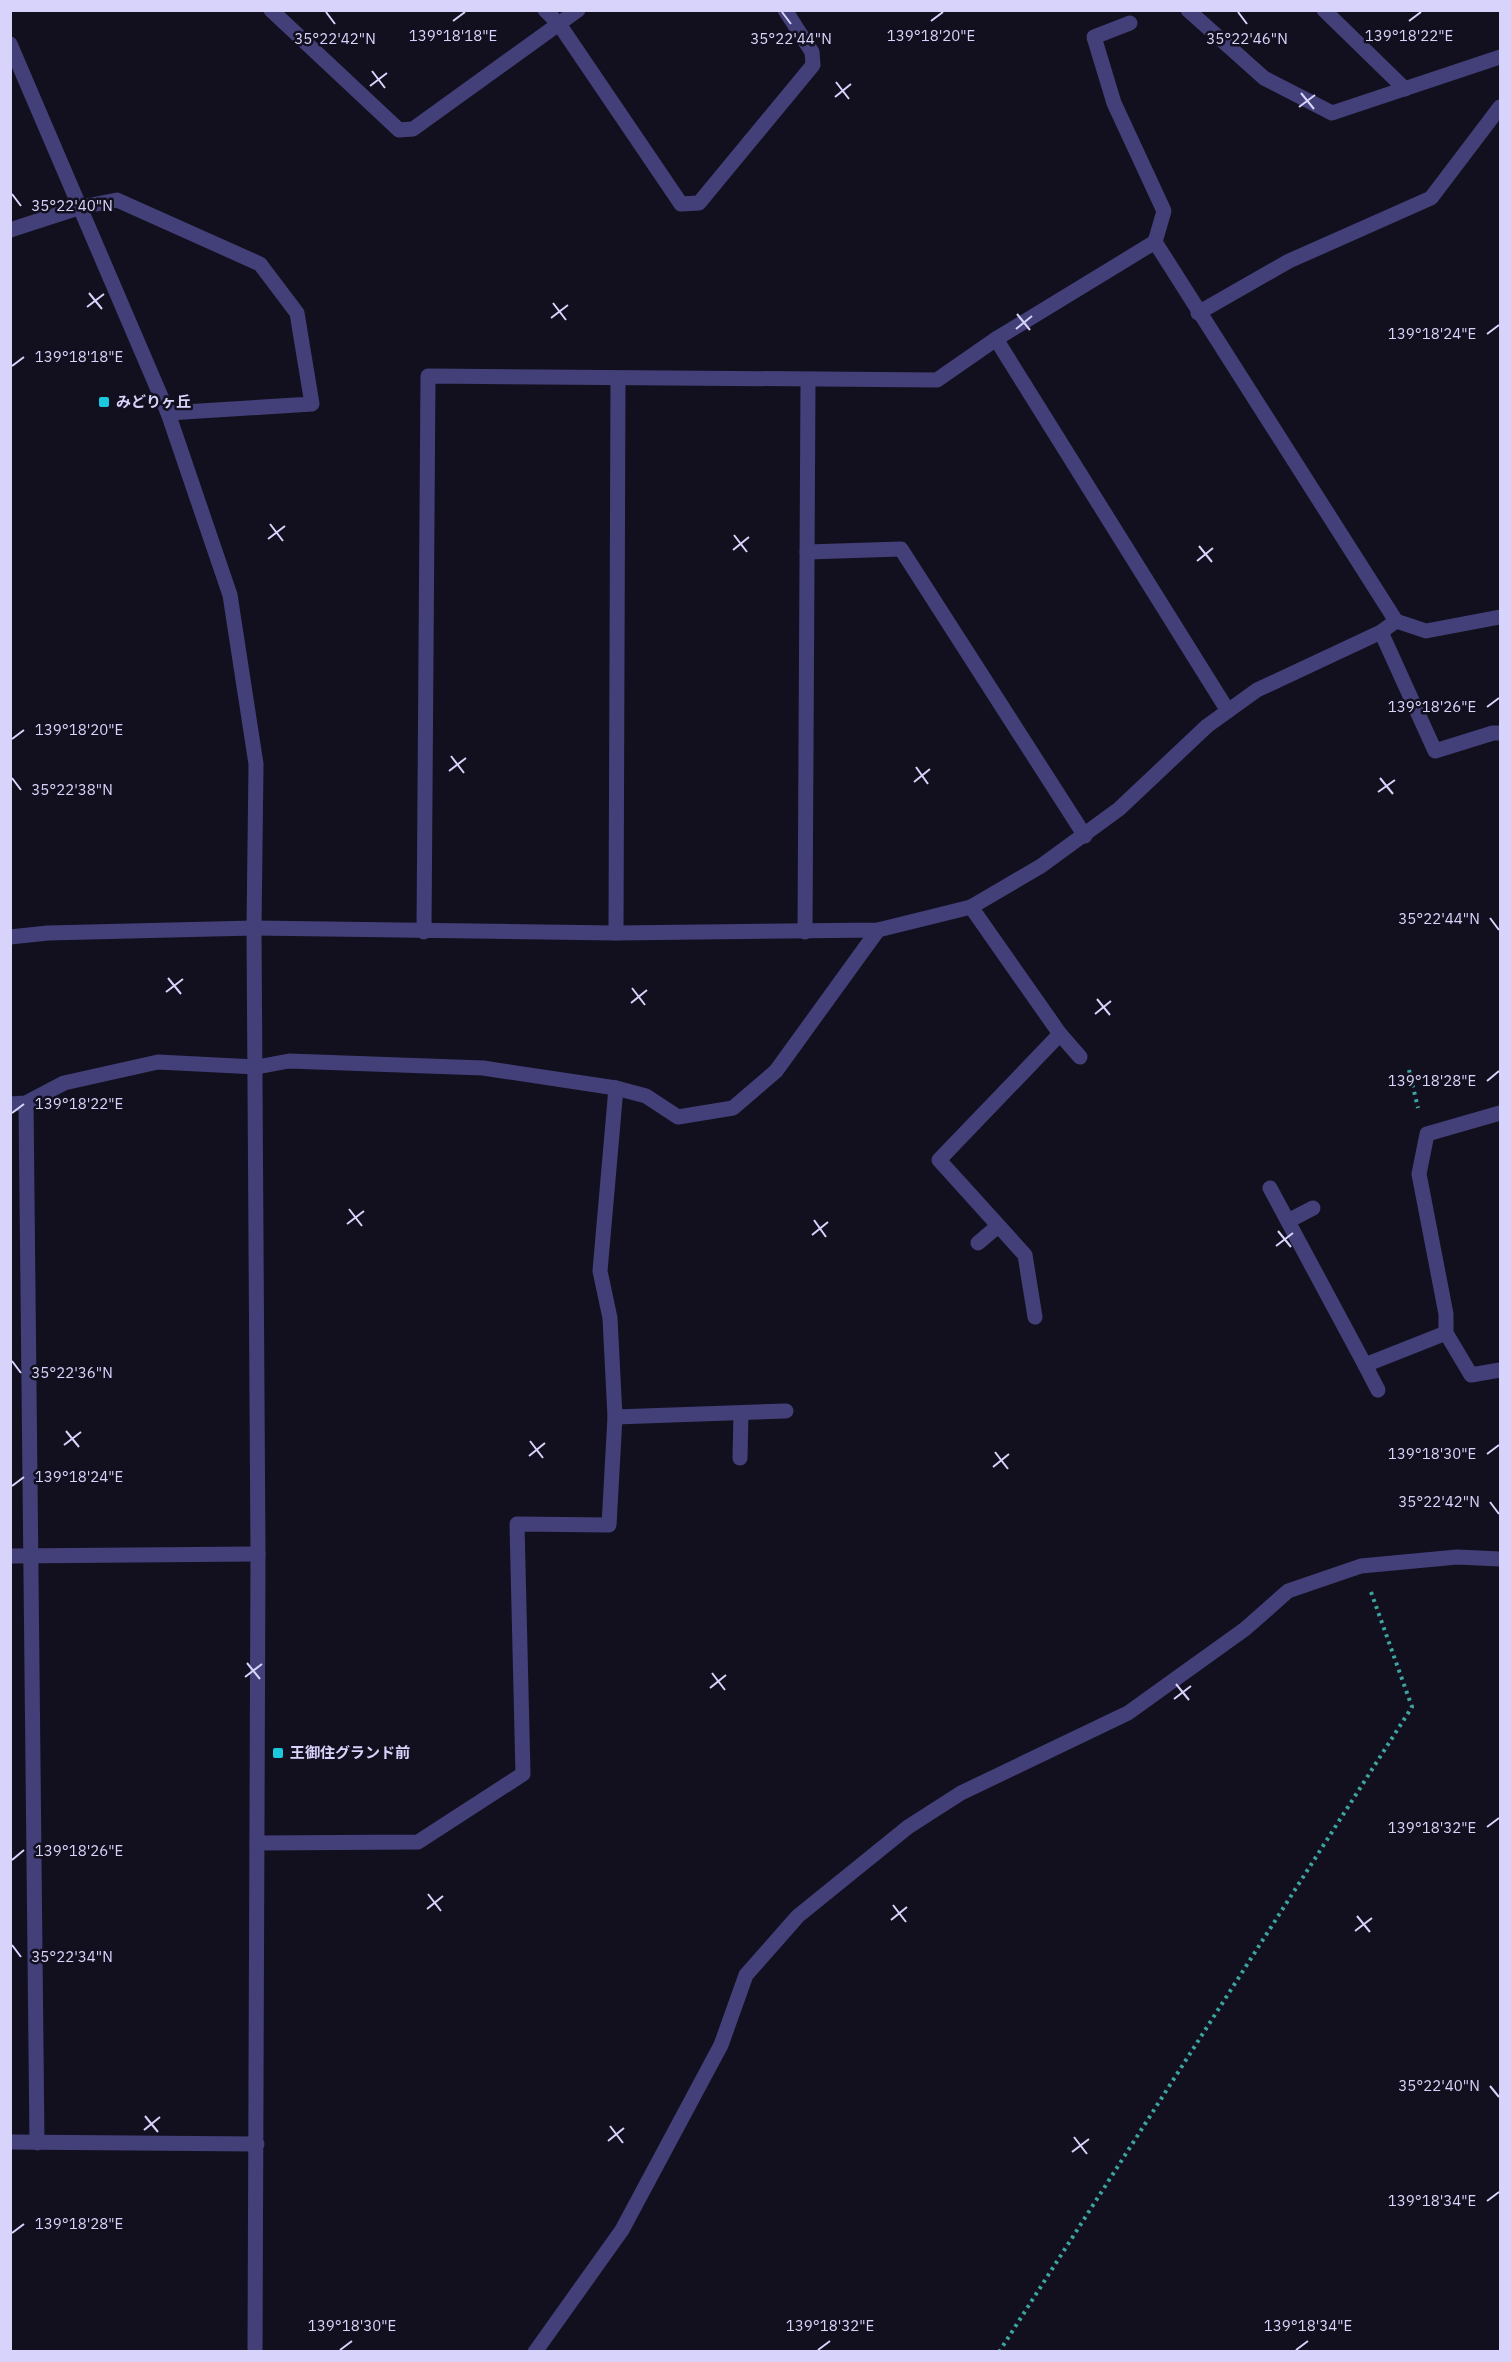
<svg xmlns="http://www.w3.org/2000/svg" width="1511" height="2362" font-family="'IBM Plex Sans','Noto Sans JP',sans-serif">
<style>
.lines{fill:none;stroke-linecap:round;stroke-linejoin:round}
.path{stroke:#3da49f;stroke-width:4;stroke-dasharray:3 4.5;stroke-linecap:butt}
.service{stroke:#434079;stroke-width:15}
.minor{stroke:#434079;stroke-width:15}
.tertiary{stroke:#434079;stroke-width:15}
.ticks{fill:none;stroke:#d8d3fa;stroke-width:2}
.poi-dot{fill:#1cc8dd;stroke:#12101f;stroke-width:2}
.labels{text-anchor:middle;stroke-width:5;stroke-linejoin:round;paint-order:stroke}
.poi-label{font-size:15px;font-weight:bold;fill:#d8d3fa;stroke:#12101f;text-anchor:start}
.ticks-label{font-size:15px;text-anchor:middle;fill:#d8d3fa;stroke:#12101f;stroke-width:5;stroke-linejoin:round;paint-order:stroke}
</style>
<rect width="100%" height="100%" fill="#12101f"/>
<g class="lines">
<!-- path -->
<g class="path">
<path d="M 1409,1070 L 1418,1108"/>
<path d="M 999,2352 L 1412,1707 L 1371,1592"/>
</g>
<!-- service -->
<g class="service">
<path d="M 1130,23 L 1094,37 L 1114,103 L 1164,211 L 1155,242"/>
<path d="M 81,207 L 117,200 L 260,264 L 297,313 L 312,404 L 168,413"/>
<path d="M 1198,313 L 1289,261 L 1431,198 L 1500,107"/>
<path d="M 1381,632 L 1435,751 L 1493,733 L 1500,733"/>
<path d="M 971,907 L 1060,1034 L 939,1160 L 1025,1255 L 1035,1317"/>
<path d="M 1060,1034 L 1080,1057"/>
<path d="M 1270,1188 L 1365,1365 L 1446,1333 L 1446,1314 L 1419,1174 L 1427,1134 L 1500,1113"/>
<path d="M 1288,1221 L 1313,1208"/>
<path d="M 978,1243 L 998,1226"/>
<path d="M 1365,1365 L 1378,1390"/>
<path d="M 615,1417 L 786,1411"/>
<path d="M 740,1458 L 741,1413"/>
</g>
<!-- minor -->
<g class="minor">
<path d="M 271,10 L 399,130 L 413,129 L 578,10"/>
<path d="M 545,10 L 559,24 L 681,204 L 699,203 L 813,65 L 812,52 L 785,10"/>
<path d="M 1188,10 L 1264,78 L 1332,113 L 1500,57"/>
<path d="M 1324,10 L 1405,89"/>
<path d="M 10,230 L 81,207"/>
<path d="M 996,339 L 1228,711"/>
<path d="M 807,552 L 901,549 L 1085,836"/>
<path d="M 424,932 L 428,376 L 937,380 L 996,339 L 1155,242 L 1396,621 L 1426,631 L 1500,617"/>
<path d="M 805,932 L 808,380"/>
<path d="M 616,933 L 618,379"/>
<path d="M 10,937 L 48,933 L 254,928 L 616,933 L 878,930 L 971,907 L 1041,866 L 1119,809 L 1207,726 L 1257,690 L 1381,632 L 1396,621"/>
<path d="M 26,1103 L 37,2143"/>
<path d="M 10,1104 L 26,1103 L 64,1083 L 158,1062 L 257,1067 L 289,1061 L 483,1068 L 616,1088 L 646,1096 L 678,1117 L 733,1108 L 776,1071 L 878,930"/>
<path d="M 1446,1333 L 1471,1375 L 1500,1370"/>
<path d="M 10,1556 L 258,1554"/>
<path d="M 257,1843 L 418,1842 L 523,1774 L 517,1524 L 609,1525 L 615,1417 L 610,1318 L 600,1271 L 616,1088"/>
<path d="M 10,2142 L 257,2144"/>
<path d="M 535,2352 L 622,2230 L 721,2045 L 746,1975 L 798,1916 L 908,1827 L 961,1793 L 1128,1713 L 1245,1629 L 1288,1591 L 1361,1566 L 1457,1557 L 1500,1559"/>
</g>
<!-- tertiary -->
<path class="tertiary" d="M 10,44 L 168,413 L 230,595 L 256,764 L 254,928 L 258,1554 L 255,2352"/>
</g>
<!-- ticks -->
<path class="ticks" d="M 326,12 L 335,24M 782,12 L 791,24M 1238,12 L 1247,24M 453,21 L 465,12M 931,21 L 943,12M 1409,21 L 1421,12M 372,71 L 385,88M 836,82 L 849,99M 370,86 L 387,73M 1301,93 L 1314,109M 835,97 L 851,84M 1299,107 L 1315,95M 12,194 L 21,206M 89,293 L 102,309M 553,303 L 566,320M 87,307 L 104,294M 1017,314 L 1030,330M 551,318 L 568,305M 1016,329 L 1032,316M 1487,334 L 1499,325M 12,366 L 24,357M 270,524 L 283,541M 734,535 L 747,552M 268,539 L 285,526M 1199,546 L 1212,562M 733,550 L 749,537M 1197,561 L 1213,548M 1487,707 L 1499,698M 12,739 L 24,730M 451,756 L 464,773M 916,767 L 928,784M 449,771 L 466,758M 12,778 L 21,790M 1380,778 L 1393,794M 914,782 L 930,769M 1378,792 L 1395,780M 1490,918 L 1499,930M 168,978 L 181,994M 632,988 L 645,1005M 166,992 L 183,979M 1097,999 L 1110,1015M 631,1003 L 647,990M 1095,1014 L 1111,1001M 1487,1081 L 1499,1071M 12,1113 L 24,1104M 349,1209 L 362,1226M 814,1220 L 826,1237M 347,1224 L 364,1211M 1278,1231 L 1291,1247M 812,1235 L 828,1222M 1276,1246 L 1293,1233M 12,1361 L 21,1373M 66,1431 L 79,1447M 530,1441 L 543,1458M 64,1445 L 81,1432M 995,1452 L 1008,1469M 1487,1454 L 1499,1445M 529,1456 L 545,1443M 993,1467 L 1009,1454M 12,1486 L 24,1477M 1490,1502 L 1499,1514M 247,1663 L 260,1679M 712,1673 L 725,1690M 245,1677 L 262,1664M 1176,1684 L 1189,1700M 710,1688 L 726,1675M 1174,1699 L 1191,1686M 1487,1827 L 1499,1818M 12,1860 L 24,1850M 428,1894 L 441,1911M 893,1905 L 906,1922M 427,1909 L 443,1896M 1357,1916 L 1370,1932M 891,1920 L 907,1907M 1355,1931 L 1372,1918M 12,1945 L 21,1957M 1490,2086 L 1499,2097M 145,2116 L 158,2132M 610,2126 L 623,2143M 144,2130 L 160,2117M 1074,2137 L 1087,2154M 608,2141 L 624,2128M 1072,2152 L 1089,2139M 1487,2201 L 1499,2192M 12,2233 L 24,2224M 340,2350 L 352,2341M 818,2350 L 830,2341M 1296,2350 L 1308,2341"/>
<!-- markers -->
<g class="poi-dot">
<rect x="98" y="396" width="12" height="12" rx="3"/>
<rect x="272" y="1747" width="12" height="12" rx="3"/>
</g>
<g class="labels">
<!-- poi labels -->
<g class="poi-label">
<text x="116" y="407">みどりヶ丘</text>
<text x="290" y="1758">王御住グランド前</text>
</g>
</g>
<g class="ticks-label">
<text x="453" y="41">139°18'18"E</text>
<text x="931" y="41">139°18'20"E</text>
<text x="1409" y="41">139°18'22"E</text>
<text x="791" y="44">35°22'44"N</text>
<text x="335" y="44">35°22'42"N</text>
<text x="1247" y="44">35°22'46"N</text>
<text x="72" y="211">35°22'40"N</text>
<text x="1432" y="339">139°18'24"E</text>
<text x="79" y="362">139°18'18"E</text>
<text x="1432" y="712">139°18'26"E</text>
<text x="79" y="735">139°18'20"E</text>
<text x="72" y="795">35°22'38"N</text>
<text x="1439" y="924">35°22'44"N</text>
<text x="1432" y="1086">139°18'28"E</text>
<text x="79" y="1109">139°18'22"E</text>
<text x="72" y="1378">35°22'36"N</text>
<text x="1432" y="1459">139°18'30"E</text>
<text x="79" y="1482">139°18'24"E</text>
<text x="1439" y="1507">35°22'42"N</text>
<text x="1432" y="1833">139°18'32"E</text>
<text x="79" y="1856">139°18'26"E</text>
<text x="72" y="1962">35°22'34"N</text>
<text x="1439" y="2091">35°22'40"N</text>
<text x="1432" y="2206">139°18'34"E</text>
<text x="79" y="2229">139°18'28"E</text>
<text x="352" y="2331">139°18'30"E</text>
<text x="830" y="2331">139°18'32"E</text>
<text x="1308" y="2331">139°18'34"E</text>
</g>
<!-- border -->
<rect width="1511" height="2362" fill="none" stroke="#d8d3fa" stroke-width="24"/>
</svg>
